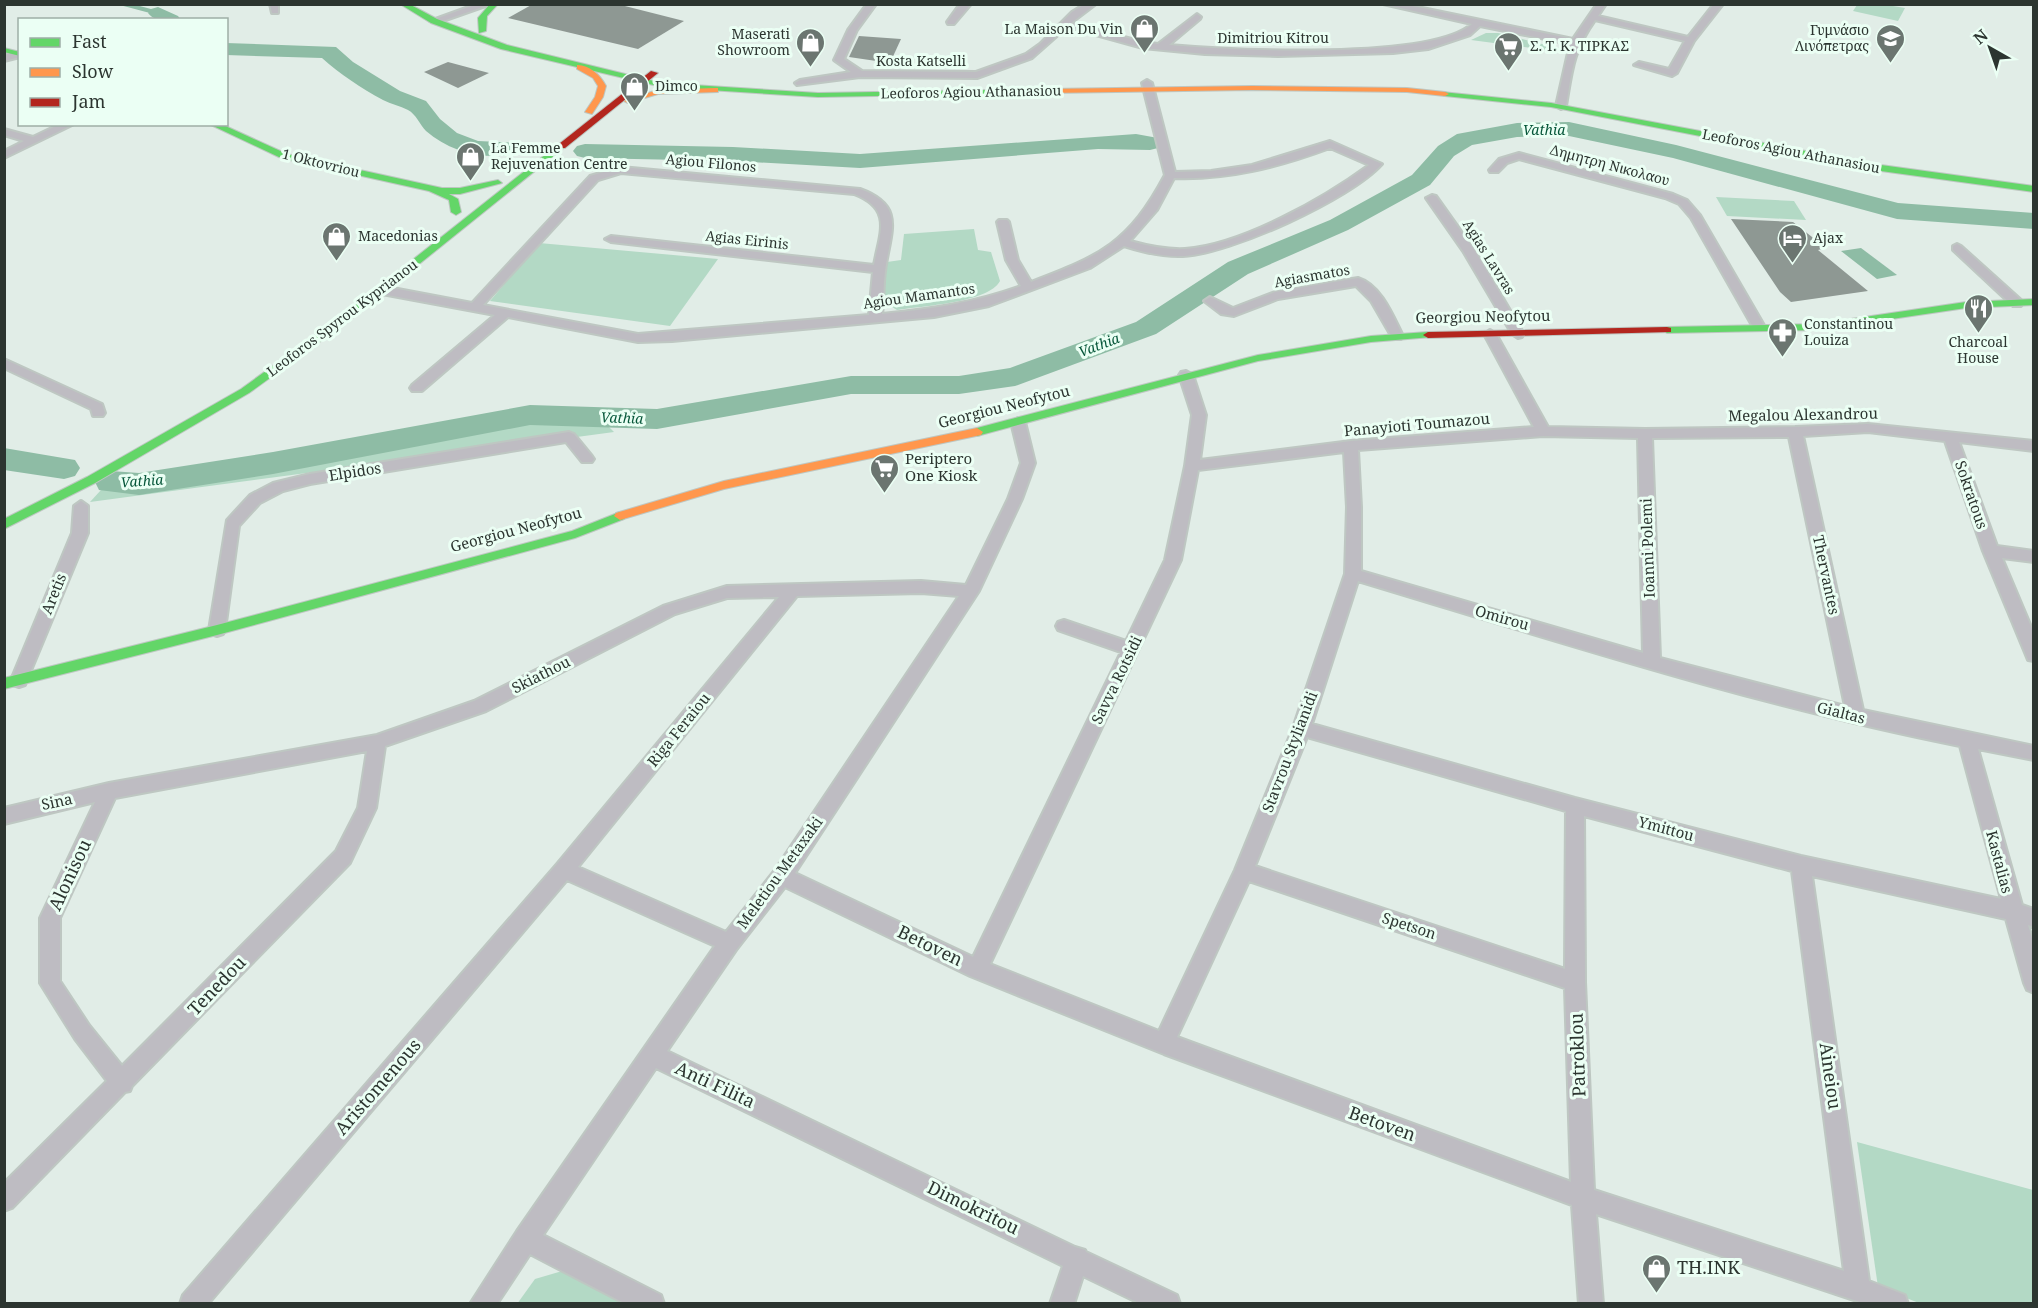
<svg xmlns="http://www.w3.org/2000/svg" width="2038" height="1308" font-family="'Noto Serif',serif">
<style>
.green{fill:#b3d9c5}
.water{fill:#8ebca5}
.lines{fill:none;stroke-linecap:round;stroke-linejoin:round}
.stream{stroke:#8ebca5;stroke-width:4}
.river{fill:#8ebca5;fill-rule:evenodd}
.building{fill:#8e9893}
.street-casing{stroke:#bec7c2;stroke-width:4}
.fast-casing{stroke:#bec7c2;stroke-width:2}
.slow-casing{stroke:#bec7c2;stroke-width:2}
.jam-casing{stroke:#bec7c2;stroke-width:2}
.street{fill:#bebcc2;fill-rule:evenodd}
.fast{fill:#63d668;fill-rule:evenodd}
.slow{fill:#ff974d;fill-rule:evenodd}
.jam{fill:#b3261e;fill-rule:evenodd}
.labels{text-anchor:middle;stroke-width:6;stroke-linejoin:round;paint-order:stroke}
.far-poi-label{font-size:14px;fill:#2c3530;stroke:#ebfff4;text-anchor:start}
.far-street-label{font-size:14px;fill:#2c3530;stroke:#ebfff4}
.far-water-label{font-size:14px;font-style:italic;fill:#065639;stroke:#ebfff4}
.street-label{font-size:15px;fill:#2c3530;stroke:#ebfff4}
.poi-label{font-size:15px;fill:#2c3530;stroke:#ebfff4;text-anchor:start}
.near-street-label{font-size:18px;fill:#2c3530;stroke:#ebfff4}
.near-poi-label{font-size:18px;fill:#2c3530;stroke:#ebfff4;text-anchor:start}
</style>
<rect width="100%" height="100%" fill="#e1ede7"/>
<!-- green -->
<g class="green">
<path d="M 1857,5 L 1887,5 L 1905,8 L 1898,21 L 1853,11 Z"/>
<path d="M 1486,33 L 1498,33 L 1558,48 L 1555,51 L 1471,40 Z"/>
<path d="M 1716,197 L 1794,201 L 1806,220 L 1727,216 Z"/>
<path d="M 974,229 L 978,250 L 991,252 L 1000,281 C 988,303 921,306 897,310 L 879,299 L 887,262 L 901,260 L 904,234 Z"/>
<path d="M 539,243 L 718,259 L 670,326 L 490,301 Z"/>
<path d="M 526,420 L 603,421 L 614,432 L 90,502 L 101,490 Z"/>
<path d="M 1857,1142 L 2033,1190 L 2033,1303 L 1919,1303 L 1878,1287 Z"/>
<path d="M 569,1269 L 630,1304 L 517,1304 L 535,1279 Z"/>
</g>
<!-- water -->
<path class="water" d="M 1861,248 L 1897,275 L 1877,279 L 1841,251 Z"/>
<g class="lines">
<!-- stream -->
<path class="stream" d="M 124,4 L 158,13"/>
<!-- river -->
<g class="river">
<path d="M 158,7 L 178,16 L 181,20 C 170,20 155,23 148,13 L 151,9 Z"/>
<path d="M 226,43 L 336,47 L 353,62 L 400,91 L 426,101 L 440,119 L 457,133 L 478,141 L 520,143 L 524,148 L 520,153 C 488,161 451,153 426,131 C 420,125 416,114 408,110 C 400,106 391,104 383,100 C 361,88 340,74 322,58 L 226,55 Z"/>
<path d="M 1569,122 L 1676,145 L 1898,203 L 2034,213 L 2034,229 L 1897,219 L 1673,158 L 1569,136 L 1517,137 L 1472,145 L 1454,156 L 1430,185 L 1348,230 L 1248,274 L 1156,334 L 1015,386 L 959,394 L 851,394 L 657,429 L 530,425 L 273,474 L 139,495 L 99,490 L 95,482 L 99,474 L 111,471 L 139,473 L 273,452 L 530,405 L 657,409 L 851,376 L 959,376 L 1010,368 L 1136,322 L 1228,262 L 1330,220 L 1412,175 L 1438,146 L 1457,134 L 1517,123 Z"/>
<path d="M 1136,134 L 1158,138 L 1162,143 L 1158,148 L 1150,150 L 1098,149 L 860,168 L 733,161 L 585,158 L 577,156 L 573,151 L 577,146 L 585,144 L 733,147 L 860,154 Z"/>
<path d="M 4,448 L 75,460 L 80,468 L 75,476 L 64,479 L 4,470 Z"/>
</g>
</g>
<!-- building -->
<g class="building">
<path d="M 533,4 L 617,4 L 684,21 L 638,49 L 508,18 Z"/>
<path d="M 859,36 L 901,39 L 890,63 L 849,57 Z"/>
<path d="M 448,62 L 489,73 L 458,88 L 424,72 Z"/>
<path d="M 1731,219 L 1793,222 L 1826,248 L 1818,250 L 1868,291 L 1791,302 L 1780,292 Z"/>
</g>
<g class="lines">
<defs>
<g id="street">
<path d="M 270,4 L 278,4 L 278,13 L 272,13 Z"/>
<path d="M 477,4 L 491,4 L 437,23 L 430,21 Z"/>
<path d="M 867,4 L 876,4 L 857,30 L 844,59 L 862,71 L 976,72 L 1026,54 L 1040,44 L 1072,12 L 1085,4 L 1096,4 L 1071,23 L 1143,42 L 1158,44 L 1197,14 L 1201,17 L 1200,19 L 1169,45 C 1228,50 1430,61 1472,24 L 1383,4 L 1403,4 L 1573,39 L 1597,4 L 1606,4 L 1598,16 L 1688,37 L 1714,4 L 1723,4 L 1694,41 L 1677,73 L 1672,76 L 1634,65 L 1639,62 L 1669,69 L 1685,41 L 1595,20 C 1573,51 1572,70 1566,106 L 1561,109 L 1556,106 L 1570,44 L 1480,26 L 1470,35 L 1428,49 L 1393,53 L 1278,56 L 1205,54 L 1143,48 L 1067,27 L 1032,58 L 977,78 L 860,77 L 797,85 L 795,83 L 800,80 L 851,72 L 834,60 L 848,30 Z"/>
<path d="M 960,4 L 971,4 L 954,24 L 948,24 L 947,22 Z"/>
<path d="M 15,52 L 20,52 L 20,57 L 4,61 L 4,55 Z"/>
<path d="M 1147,80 L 1152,83 L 1175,172 L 1211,171 L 1252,165 L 1330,141 L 1382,164 C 1351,199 1230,254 1183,256 C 1163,257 1143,252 1124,246 L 1090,268 L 989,306 L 934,317 L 672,341 L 638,342 L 508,317 L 422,391 L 412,391 L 410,388 L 412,385 L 495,315 L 382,294 L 376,290 L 382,286 L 472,303 L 590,176 L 621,167 L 860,189 C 907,206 890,232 885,271 C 883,285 884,300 882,314 C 932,309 974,303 1021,286 L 1006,260 L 997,222 L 999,220 L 1007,220 L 1009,222 L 1018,260 L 1031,282 C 1100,256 1129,243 1165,175 L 1142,83 ZM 1330,148 L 1369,165 C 1324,198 1242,245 1185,249 C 1167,250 1148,246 1130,241 L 1157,210 L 1174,178 C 1228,180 1279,167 1330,148 ZM 621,173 L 854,194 C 893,209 880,232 874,265 L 611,236 L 605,239 L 611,242 L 873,272 L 869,315 L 638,334 L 483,305 L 598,180 Z"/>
<path d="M 60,124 L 74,124 L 4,158 L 4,151 L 24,141 L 4,135 L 4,129 L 33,137 Z"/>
<path d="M 1519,153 L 1673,194 L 1687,200 L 1700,215 L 1765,327 L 1763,330 L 1755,330 L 1753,327 L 1691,218 L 1679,204 L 1665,198 L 1519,159 L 1507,163 L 1498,172 L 1490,172 L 1489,170 L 1499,159 Z"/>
<path d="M 1432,195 L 1436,196 L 1475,251 L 1524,334 L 1522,337 L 1518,338 L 1512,334 L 1463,251 L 1426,198 Z"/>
<path d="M 1957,244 L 1961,246 L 2021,300 L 2023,303 L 2021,306 L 2013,306 L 1953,250 L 1953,246 Z"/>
<path d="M 1358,278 C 1381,285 1393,316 1403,336 L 1401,339 L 1393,339 L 1371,301 L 1356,286 L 1278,299 L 1234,316 L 1221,314 L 1204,301 L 1210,297 L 1233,308 L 1275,292 Z"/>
<path d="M 1490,330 L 1496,334 L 1548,427 L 1645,429 L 1795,427 L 1868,424 L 2034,441 L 2034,451 L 1959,442 L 1997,546 L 2034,551 L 2034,562 L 2002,558 L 2034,634 L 2034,661 L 2028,660 L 2026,655 L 1983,551 L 1945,441 L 1868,432 L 1803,436 L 1863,710 L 2034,746 L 2034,760 L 1978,749 L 2022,905 L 2034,909 L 2034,927 L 2028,925 L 2034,945 L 2034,993 L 2027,990 L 2024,983 L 2006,919 L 1812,876 L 1869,1281 L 1905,1295 L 1908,1304 L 1866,1304 L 1596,1214 L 1603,1304 L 1579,1304 L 1572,1205 L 1164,1054 L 970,976 L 785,887 L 736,950 L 667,1051 L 1075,1247 L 1085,1250 L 1086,1252 L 1177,1295 L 1180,1304 L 1141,1304 L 1083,1276 L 1074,1304 L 1050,1304 L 1063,1266 L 656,1068 L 543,1235 L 661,1295 L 664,1304 L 626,1304 L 530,1254 L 497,1304 L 470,1304 L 517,1231 L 715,946 L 567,880 L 208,1304 L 180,1304 L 183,1295 L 557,864 L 779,597 L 727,598 L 675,614 L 486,711 L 385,746 L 376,808 L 350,863 L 132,1086 L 130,1091 L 125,1092 L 12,1208 L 4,1211 L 4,1183 L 107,1081 L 75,1039 L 40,983 L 40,918 L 95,802 L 4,824 L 4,808 L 109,783 L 377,735 L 474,701 L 663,606 L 727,586 L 921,581 L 966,585 L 1008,499 L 1021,463 L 1011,422 L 1018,418 L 1025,422 L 1035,463 L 1022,499 L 979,591 L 795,873 L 973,957 L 1121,652 L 1058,630 L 1056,626 L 1058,622 L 1064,620 L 1126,641 L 1165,560 L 1185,466 L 1192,415 L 1179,375 L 1181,372 L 1186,371 L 1193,375 L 1206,415 L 1200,460 L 1351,441 L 1534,427 L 1484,334 ZM 1543,436 L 1638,438 L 1643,653 L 1361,571 L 1361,507 L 1358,450 ZM 1789,437 L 1845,706 L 1660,658 L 1652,438 ZM 1344,452 L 1347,507 L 1345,574 L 1293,728 L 1235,870 L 1159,1031 L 990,964 L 1181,560 L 1198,470 ZM 1358,581 C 1557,641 1757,706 1960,746 L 2001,899 L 1801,856 L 1575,798 L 1312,724 ZM 921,593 L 959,596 L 775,870 L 726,932 L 578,867 L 797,596 ZM 1307,737 L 1566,811 L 1565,969 L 1255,866 ZM 367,751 L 358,808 L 336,851 L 122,1066 L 89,1025 L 60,981 L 60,918 L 115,798 ZM 1584,816 L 1792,871 L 1844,1271 L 1594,1190 L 1585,982 ZM 1249,881 L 1565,988 L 1571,1182 L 1177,1037 Z"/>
<path d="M 4,359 L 102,404 L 105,413 L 103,416 L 93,416 L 91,409 L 4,368 Z"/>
<path d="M 569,432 L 574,434 L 592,456 L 594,459 L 592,462 L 582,462 L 566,442 L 310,484 L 283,491 L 260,503 L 239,526 L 225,630 L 223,634 L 217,636 L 211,634 L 209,630 L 227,520 L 250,495 L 273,483 L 310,474 Z"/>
<path d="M 81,501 L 88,506 L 88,533 L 27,680 L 25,685 L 19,687 L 13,685 L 11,680 L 72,533 L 74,506 Z"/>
</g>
<g id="fast">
<path d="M 400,4 L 409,4 L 437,19 L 507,45 L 662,83 L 818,93 L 1048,89 L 1052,91 L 1048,93 L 818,97 L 662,87 L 501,49 L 431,23 Z"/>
<path d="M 490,4 L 498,4 L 487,16 L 486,31 L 479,33 L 478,18 Z"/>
<path d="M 4,48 L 20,52 L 20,56 L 4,52 Z"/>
<path d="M 1442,92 L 1551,103 L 1881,165 L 2034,186 L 2034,192 L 1881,171 L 1551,107 L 1445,96 L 1441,94 Z"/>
<path d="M 209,124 L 221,124 L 287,154 L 442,188 L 460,188 L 498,180 L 502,183 L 460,194 L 449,194 L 458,199 L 461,212 L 456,215 L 451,212 L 449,200 L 429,191 L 281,158 Z"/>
<path d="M 559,144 L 566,146 L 347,322 L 249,393 L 95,483 L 4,529 L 4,519 L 87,477 L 241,389 L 339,318 Z"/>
<path d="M 2034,299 L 2034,305 L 1966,308 L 1817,330 L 1667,333 L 1662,330 L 1667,327 L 1817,324 L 1966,302 Z"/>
<path d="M 1428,332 L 1433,335 L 1432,337 L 1371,342 L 1258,361 L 977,436 L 971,432 L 977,428 L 1258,355 L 1371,336 Z"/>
<path d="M 620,512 L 624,513 L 626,516 L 624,519 L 575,538 L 217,635 L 4,689 L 4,678 L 217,625 L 572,531 Z"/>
</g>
<g id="slow">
<path d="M 577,65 C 590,65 600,75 606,86 L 603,97 L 592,114 L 585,112 L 595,97 L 598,86 L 593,78 L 577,69 Z"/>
<path d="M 1252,86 L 1407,88 L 1445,92 L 1449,94 L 1445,96 L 1407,92 L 1252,90 L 1048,93 L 1044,91 L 1048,89 Z"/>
<path d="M 715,88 L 718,88 L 718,92 L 658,94 L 628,103 L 624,101 L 657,90 Z"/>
<path d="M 977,428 L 983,432 L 981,435 L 724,489 L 620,520 L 614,516 L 616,513 L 724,481 Z"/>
</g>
<g id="jam">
<path d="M 651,71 L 658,73 L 565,148 L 559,148 L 559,144 Z"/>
<path d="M 1667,327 L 1671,328 L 1671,332 L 1428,338 L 1423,335 L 1428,332 Z"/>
</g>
</defs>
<!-- street casing -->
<use href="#street" class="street-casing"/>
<!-- fast casing -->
<use href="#fast" class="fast-casing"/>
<!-- slow casing -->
<use href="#slow" class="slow-casing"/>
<!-- jam casing -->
<use href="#jam" class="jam-casing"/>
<!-- street -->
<use href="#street" class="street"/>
<!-- fast -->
<use href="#fast" class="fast"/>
<!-- slow -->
<use href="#slow" class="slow"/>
<!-- jam -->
<use href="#jam" class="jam"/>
</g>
<!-- icons -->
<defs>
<symbol id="shop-pin" viewBox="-11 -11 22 30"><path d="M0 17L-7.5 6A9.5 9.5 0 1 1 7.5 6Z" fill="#6b7570" stroke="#ebfff4"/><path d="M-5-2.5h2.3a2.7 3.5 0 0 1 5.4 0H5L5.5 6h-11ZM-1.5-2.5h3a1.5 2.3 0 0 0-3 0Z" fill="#fff"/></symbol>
<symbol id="school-pin" viewBox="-11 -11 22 30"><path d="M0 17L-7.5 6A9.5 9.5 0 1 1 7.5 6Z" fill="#6b7570" stroke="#ebfff4"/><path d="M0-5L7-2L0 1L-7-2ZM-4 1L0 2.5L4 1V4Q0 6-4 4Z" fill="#fff"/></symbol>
<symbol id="supermarket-pin" viewBox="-11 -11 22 30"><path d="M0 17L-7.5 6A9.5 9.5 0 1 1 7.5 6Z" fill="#6b7570" stroke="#ebfff4"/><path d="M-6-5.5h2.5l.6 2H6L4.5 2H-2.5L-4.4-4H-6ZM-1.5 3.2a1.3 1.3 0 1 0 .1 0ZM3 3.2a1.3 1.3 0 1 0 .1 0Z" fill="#fff"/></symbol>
<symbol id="hotel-pin" viewBox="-11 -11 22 30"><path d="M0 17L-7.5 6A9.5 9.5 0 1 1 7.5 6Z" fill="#6b7570" stroke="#ebfff4"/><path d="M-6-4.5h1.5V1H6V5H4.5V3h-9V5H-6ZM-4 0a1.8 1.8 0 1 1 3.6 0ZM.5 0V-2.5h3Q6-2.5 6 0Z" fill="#fff"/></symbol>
<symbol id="restaurant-pin" viewBox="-11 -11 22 30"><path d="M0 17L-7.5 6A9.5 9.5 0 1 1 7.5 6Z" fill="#6b7570" stroke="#ebfff4"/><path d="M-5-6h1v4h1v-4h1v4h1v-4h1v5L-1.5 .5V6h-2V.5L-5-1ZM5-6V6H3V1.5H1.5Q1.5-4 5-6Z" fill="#fff"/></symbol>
<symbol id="pharmacy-pin" viewBox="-11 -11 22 30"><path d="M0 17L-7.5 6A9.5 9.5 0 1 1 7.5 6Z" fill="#6b7570" stroke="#ebfff4"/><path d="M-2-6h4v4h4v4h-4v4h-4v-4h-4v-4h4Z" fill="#fff"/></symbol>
</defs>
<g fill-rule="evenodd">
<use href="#shop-pin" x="1128" y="12" width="33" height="45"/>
<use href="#school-pin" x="1874" y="22" width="33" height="45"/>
<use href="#shop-pin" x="794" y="26" width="33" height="45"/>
<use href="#supermarket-pin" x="1492" y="30" width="33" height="45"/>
<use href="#shop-pin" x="618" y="70" width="33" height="45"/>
<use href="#shop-pin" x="454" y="140" width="33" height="45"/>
<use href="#shop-pin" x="320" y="220" width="33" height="45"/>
<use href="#hotel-pin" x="1776" y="222" width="33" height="45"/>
<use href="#restaurant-pin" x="1962" y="292" width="33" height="45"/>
<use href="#pharmacy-pin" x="1766" y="316" width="33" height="45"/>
<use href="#supermarket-pin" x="868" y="452" width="33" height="45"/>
<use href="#shop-pin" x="1640" y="1252" width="33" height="45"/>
</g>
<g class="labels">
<!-- far-poi labels -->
<g class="far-poi-label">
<text x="1123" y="34" text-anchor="end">La Maison Du Vin</text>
<text x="1869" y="35" text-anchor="end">Γυμνάσιο<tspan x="1869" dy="16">Λινόπετρας</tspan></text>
<text x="790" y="39" text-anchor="end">Maserati<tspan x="790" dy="16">Showroom</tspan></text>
<text x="1530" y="51">Σ. Τ. Κ. ΤΙΡΚΑΣ</text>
<text x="655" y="91">Dimco</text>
<text x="491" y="153">La Femme<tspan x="491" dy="16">Rejuvenation Centre</tspan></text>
<text x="358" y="241">Macedonias</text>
<text x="1813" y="243">Ajax</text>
<text x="1804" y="329">Constantinou<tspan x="1804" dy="16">Louiza</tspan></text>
<text x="1978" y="347" text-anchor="middle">Charcoal<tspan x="1978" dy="16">House</tspan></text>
</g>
<!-- far-street labels -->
<g class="far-street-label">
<text x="1273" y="43">Dimitriou Kitrou</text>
<text x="921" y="66">Kosta Katselli</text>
<text transform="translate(971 92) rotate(-1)" y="5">Leoforos Agiou Athanasiou</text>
<text transform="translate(1791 151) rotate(11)" y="5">Leoforos Agiou Athanasiou</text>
<text transform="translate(321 163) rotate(14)" y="5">1 Oktovriou</text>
<text transform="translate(711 163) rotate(5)" y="5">Agiou Filonos</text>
<text transform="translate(1610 165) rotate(15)" y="5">Δημητρη Νικολαου</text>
<text transform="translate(747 240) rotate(6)" y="5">Agias Eirinis</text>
<text transform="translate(1489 257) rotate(58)" y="5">Agias Lavras</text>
<text transform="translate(1312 276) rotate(-10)" y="5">Agiasmatos</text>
<text transform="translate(919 296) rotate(-8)" y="5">Agiou Mamantos</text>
<text transform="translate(342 318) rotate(-37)" y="5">Leoforos Spyrou Kyprianou</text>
</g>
<!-- far-water labels -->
<g class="far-water-label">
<text x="1544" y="135">Vathia</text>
<text transform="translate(1099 345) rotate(-21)" y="5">Vathia</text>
<text transform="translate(622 418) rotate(2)" y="5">Vathia</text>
<text transform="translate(142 481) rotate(-4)" y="5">Vathia</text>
</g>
<!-- street labels -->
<g class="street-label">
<text transform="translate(1483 317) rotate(-1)" y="5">Georgiou Neofytou</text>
<text transform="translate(1004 407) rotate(-14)" y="5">Georgiou Neofytou</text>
<text transform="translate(1803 415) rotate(-1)" y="5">Megalou Alexandrou</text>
<text transform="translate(1417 425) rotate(-5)" y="5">Panayioti Toumazou</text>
<text transform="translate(355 472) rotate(-9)" y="5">Elpidos</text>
<text transform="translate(1971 495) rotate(71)" y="5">Sokratous</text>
<text transform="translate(516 530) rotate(-15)" y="5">Georgiou Neofytou</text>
<text transform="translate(1648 548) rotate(-92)" y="5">Ioanni Polemi</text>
<text transform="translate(1826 575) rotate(78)" y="5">Thervantes</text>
<text transform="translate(54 594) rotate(-68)" y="5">Aretis</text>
<text transform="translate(1502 618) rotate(16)" y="5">Omirou</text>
<text transform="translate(541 675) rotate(-27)" y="5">Skiathou</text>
<text transform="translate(1117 680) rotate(-64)" y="5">Savva Rotsidi</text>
<text transform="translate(1841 713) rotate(14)" y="5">Gialtas</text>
<text transform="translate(679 730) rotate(-51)" y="5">Riga Feraiou</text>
<text transform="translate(1290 752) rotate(-69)" y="5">Stavrou Stylianidi</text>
<text transform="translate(57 802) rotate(-12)" y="5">Sina</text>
<text transform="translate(1666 829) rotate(15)" y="5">Ymittou</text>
<text transform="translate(1999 862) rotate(75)" y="5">Kastalias</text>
<text transform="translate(780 873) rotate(-54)" y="5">Meletiou Metaxaki</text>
<text transform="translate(1409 926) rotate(18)" y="5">Spetson</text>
</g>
<!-- poi labels -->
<g class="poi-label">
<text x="905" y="464">Periptero<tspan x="905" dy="17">One Kiosk</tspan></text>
</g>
<!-- near-street labels -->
<g class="near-street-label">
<text transform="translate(70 875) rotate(-65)" y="6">Alonisou</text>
<text transform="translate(930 946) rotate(26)" y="6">Betoven</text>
<text transform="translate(217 986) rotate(-46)" y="6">Tenedou</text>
<text transform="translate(1578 1055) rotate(-92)" y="6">Patroklou</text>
<text transform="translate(1830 1076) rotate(82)" y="6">Aineiou</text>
<text transform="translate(715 1085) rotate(25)" y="6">Anti Filita</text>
<text transform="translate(378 1087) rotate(-49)" y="6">Aristomenous</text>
<text transform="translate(1382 1124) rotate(20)" y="6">Betoven</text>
<text transform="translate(973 1208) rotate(26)" y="6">Dimokritou</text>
</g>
<!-- near-poi labels -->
<g class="near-poi-label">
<text x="1677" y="1274">TH.INK</text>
</g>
</g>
<!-- border -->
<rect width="2038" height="1308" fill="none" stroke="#2c3530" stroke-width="12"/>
<!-- legend -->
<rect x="18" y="18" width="210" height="108" fill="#ebfff4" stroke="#9faea6" stroke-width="1.5"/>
<rect x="30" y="38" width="30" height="9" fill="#63d668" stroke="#9faea6" stroke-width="1.5"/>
<text x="72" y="48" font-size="18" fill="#2c3530">Fast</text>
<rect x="30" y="68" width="30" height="9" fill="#ff974d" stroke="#9faea6" stroke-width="1.5"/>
<text x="72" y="78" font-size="18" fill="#2c3530">Slow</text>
<rect x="30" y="98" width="30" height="9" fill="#b3261e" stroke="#9faea6" stroke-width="1.5"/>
<text x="72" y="108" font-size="18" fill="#2c3530">Jam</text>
<!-- north arrow -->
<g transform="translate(1990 48) rotate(320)" stroke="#ebfff4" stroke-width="4.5" paint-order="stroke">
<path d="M0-4.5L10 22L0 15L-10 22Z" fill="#2c3530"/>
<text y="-9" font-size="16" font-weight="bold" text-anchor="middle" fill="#2c3530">N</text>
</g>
</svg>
